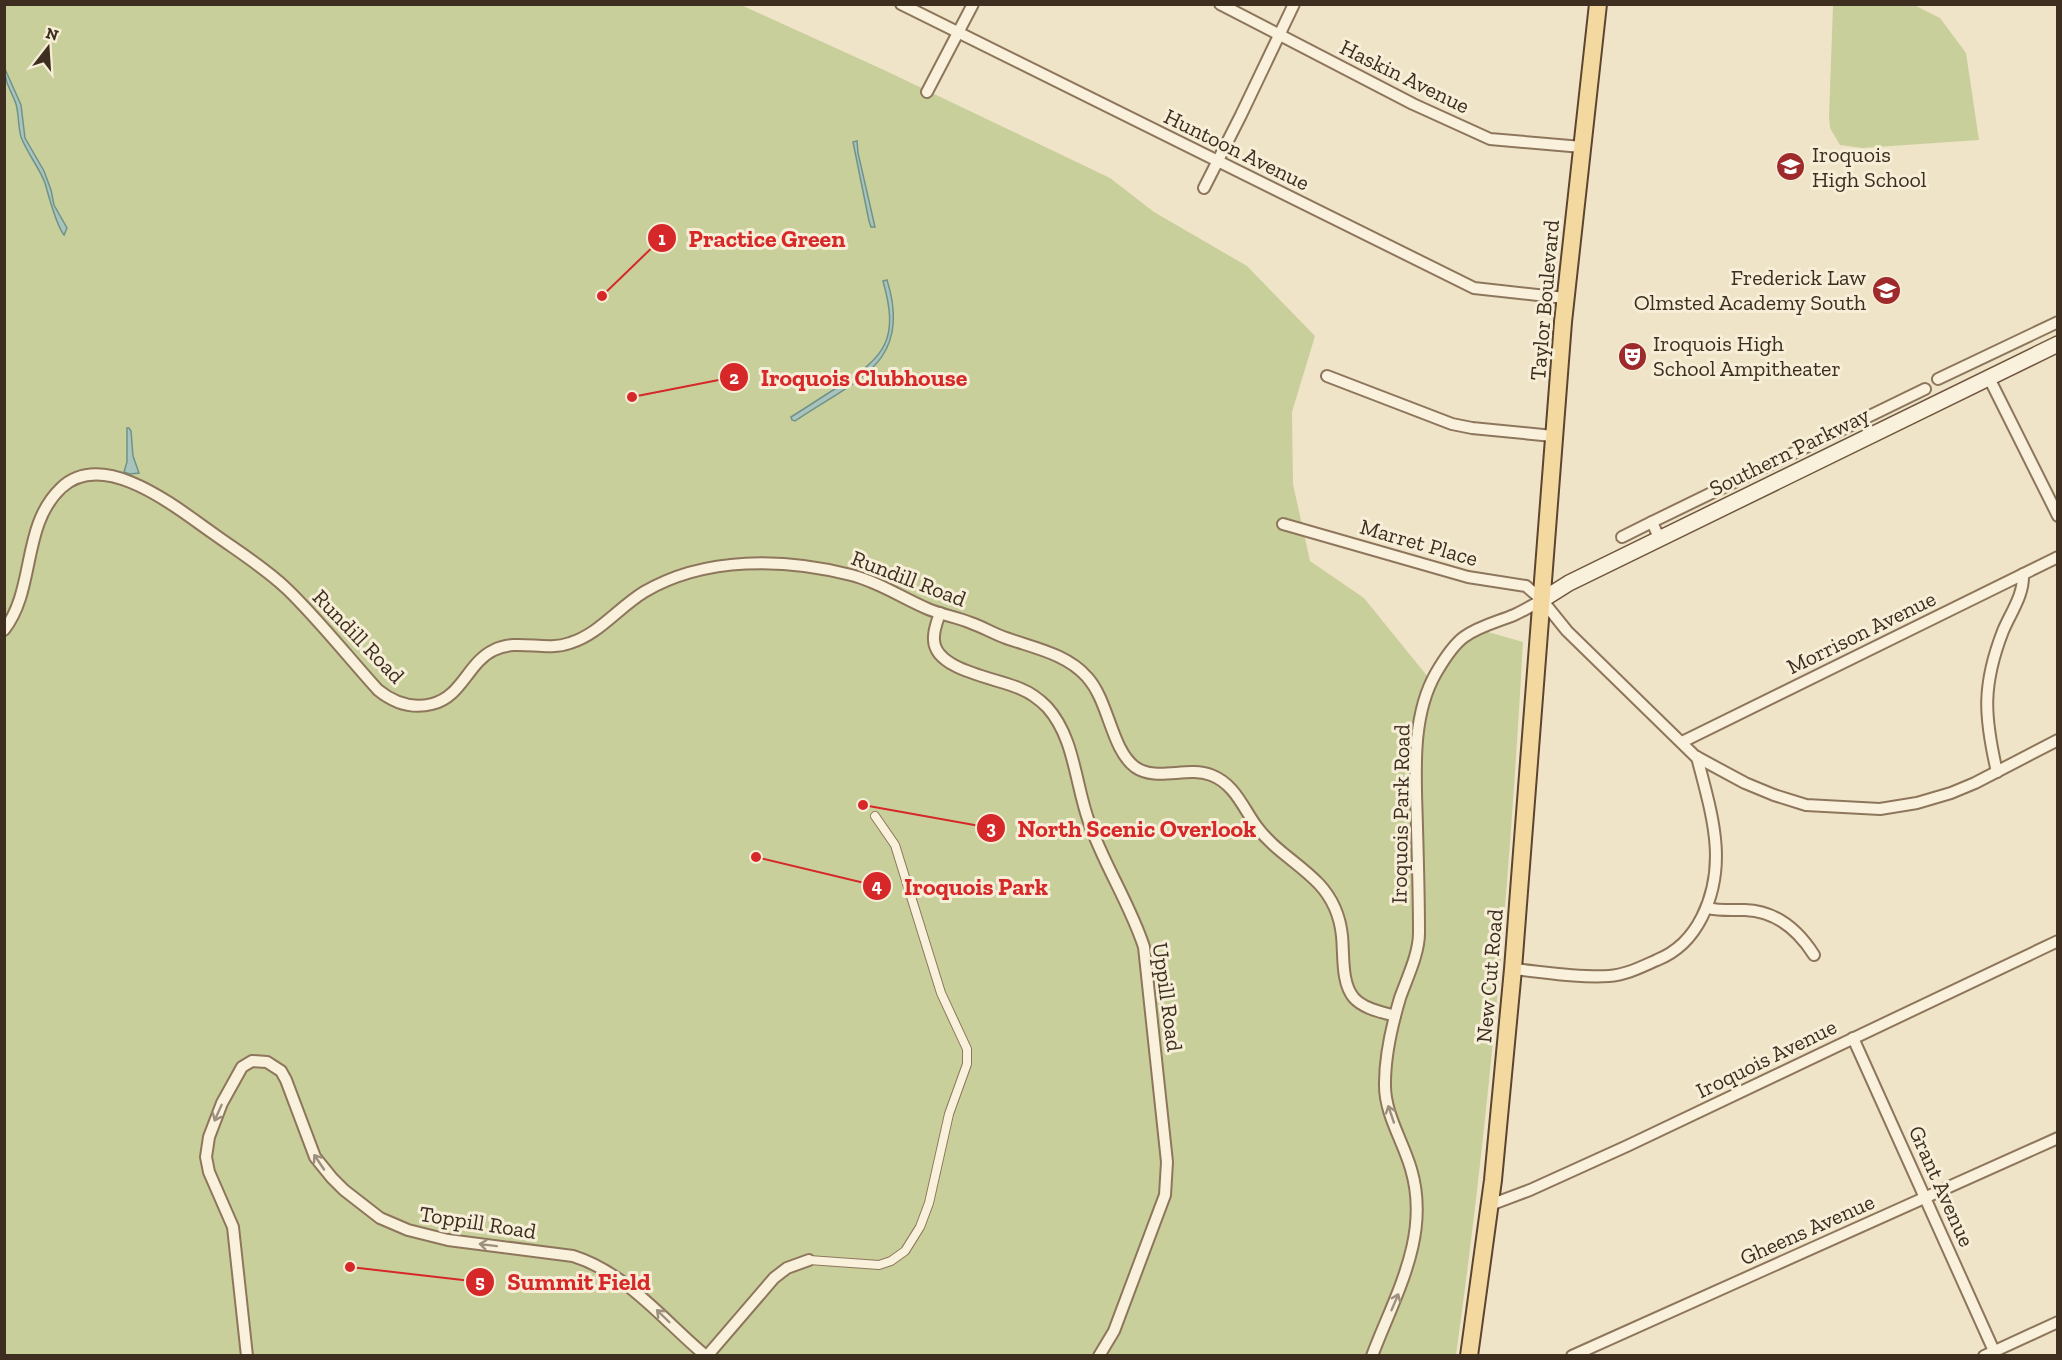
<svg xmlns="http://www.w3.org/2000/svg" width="2062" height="1360" font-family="'Zilla Slab',serif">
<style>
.green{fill:#c9cf9b}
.water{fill:#a9c4bc;stroke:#6f938a;stroke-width:1.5}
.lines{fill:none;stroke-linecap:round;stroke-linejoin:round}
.pedestrian-casing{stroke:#8d765c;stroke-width:10}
.minor-casing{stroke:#8d765c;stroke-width:14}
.secondary-casing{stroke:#6f573f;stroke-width:18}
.primary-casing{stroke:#5b4430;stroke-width:20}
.pedestrian{stroke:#faf1dc;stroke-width:8}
.minor{stroke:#faf1dc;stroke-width:10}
.secondary{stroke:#faf1dc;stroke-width:15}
.primary{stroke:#f3d9a0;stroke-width:16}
.oneway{stroke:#9c907e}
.labels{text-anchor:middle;stroke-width:6;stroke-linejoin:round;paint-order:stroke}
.street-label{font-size:22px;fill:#3d2e20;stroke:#f7eed8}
.poi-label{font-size:22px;fill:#3d2e20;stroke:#f7eed8;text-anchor:start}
.leader{fill:none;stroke:#d62828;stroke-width:2}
.callout-dot{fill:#d62828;stroke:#f7eed8;stroke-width:2}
.mark-label{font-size:18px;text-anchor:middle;font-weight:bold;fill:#fff}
.callout-label{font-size:24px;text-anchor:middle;font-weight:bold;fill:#d62828;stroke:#f7eed8;stroke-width:6;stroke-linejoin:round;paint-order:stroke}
</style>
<rect width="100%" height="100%" fill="#f0e4c8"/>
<!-- green -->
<g class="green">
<path d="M 5,5 L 741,5 L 884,70 L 1110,178 L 1154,212 L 1247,266 L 1315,336 L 1292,412 L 1293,484 L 1310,561 L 1364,598 L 1432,682 L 1443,663 L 1481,630 L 1523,642 C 1510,880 1489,1119 1456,1355 L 5,1356 Z"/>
<path d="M 1833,5 L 1914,5 L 1940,18 L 1966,53 L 1979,140 L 1862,148 L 1840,145 L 1830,128 L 1829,117 Z"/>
</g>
<!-- water -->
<g class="water">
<path d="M 5,69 L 21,105 L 25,138 L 44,171 L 51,190 L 54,205 L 67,228 L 64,235 C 56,225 49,197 45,183 C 39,167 27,153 21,137 C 18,126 19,115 16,104 C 12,92 4,82 5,69 Z"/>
<path d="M 857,141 L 858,153 L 875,227 L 871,227 L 869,221 L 853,142 Z"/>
<path d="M 887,280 C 914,365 853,381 795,421 L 792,420 L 791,417 C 807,407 822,397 838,387 C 887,356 899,338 883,281 Z"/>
<path d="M 127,428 L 129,428 L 131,431 L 133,456 L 139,473 L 130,474 L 124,472 L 127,462 Z"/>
</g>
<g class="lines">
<defs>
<path id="pedestrian" d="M 809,1260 L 879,1265 L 891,1261 L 905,1251 L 920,1227 L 929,1203 L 949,1114 L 967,1064 L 967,1049 L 941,993 L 895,845 L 875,816"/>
<g id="minor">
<path d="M 901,4 L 1474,288 L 1565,298"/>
<path d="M 1220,4 L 1413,104 L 1490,139 L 1582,147"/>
<path d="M 927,92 L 973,4"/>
<path d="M 1204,188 L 1241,115 L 1294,4"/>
<path d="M 1327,376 L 1452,424 L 1472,428 L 1553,436"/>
<path d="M 1989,378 L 2058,516"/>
<path d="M 1938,379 L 2058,322"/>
<path d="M 1283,524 L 1468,577 L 1526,586 L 1542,600 L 1567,631 L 1695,756 L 1745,783 L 1774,795 L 1806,805 L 1880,809 L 1917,803 L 1951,793 L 1975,783 L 2058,740"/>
<path d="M 1622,537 L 1652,522"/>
<path d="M 1660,540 L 1652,522 L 1925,389"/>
<path d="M 940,613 C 937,622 933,631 934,640 C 935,671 998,678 1021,689 C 1031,693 1039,699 1047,707 C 1075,738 1075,784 1089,822 C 1104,865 1130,904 1144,947 L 1167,1162 L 1165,1195 L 1114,1331 L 1099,1356"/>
<path d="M 4,630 C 36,589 21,526 61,488 C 104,447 178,509 214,534 C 239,552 265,568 287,589 C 319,620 348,657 378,690 C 394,703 412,709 432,704 C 462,697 468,662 494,650 C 518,638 545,652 570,643 C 599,634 618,608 644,592 C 705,556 785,558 851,575 C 879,582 902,598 928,609 C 942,615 957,617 971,623 C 983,627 994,634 1006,638 C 1034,648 1067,654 1087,677 C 1109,701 1111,749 1135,767 C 1156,782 1187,766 1211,775 C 1235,784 1243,808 1257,827 C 1274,850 1299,863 1319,884 C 1332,898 1340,916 1342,936 C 1344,955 1341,983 1354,998 C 1364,1009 1382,1012 1395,1016"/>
<path d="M 1682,742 L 2058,557"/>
<path d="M 1997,772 C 1984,716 1982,685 2003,631 C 2011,612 2024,595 2023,574"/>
<path d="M 1707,908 C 1720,911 1731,910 1745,910 C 1776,911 1798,930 1814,955"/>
<path d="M 1513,969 C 1544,972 1578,978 1609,976 C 1626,975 1641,967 1657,960 C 1677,952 1692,937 1702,917 C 1729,863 1711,812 1697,757"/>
<path d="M 1853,1038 L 1994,1351"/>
<path d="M 1490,1205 L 1530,1190 L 1627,1146 L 2058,941"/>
<path d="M 247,1356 L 233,1227 L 209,1172 L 206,1157 L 209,1137 L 222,1103 L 242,1067 L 252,1061 L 267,1062 L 281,1071 L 286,1080 L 315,1157 L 332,1178 L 344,1190 L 380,1218 L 408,1230 L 448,1240 L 573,1256 C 627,1273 664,1321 706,1356"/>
<path d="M 707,1356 L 774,1278 L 787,1268 L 809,1260"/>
<path d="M 1372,1356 C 1395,1295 1431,1236 1411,1169 C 1403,1141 1384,1113 1385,1083 C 1385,1055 1392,1025 1400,998 C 1407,978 1419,954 1419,933 C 1419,898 1418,863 1417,828 C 1416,778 1410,718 1436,673 C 1443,661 1453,645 1464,637 C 1479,626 1497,622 1514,615 C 1523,611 1533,605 1542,600"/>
<path d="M 1572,1356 L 2058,1138"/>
<path d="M 1984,1356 L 2058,1322"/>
</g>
<path id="secondary" d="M 1542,600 L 1569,583 L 2058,344"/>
<path id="primary" d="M 1469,1356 L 1493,1180 L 1513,969 L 1563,322 L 1598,4"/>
</defs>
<!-- pedestrian casing -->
<use href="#pedestrian" class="pedestrian-casing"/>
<!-- minor casing -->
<use href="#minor" class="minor-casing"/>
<!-- secondary casing -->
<use href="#secondary" class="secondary-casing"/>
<!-- primary casing -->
<use href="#primary" class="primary-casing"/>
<!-- pedestrian -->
<use href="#pedestrian" class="pedestrian"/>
<!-- minor -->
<use href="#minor" class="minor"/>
<!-- secondary -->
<use href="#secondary" class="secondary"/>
<!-- primary -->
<use href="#primary" class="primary"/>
</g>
<!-- one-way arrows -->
<defs><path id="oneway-shaft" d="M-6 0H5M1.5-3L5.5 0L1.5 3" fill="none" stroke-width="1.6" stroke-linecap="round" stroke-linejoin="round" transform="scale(1.5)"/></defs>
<g class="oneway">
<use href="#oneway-shaft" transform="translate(218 1113) rotate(114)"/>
<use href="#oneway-shaft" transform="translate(1391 1114) rotate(-109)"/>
<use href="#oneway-shaft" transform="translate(319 1162) rotate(-124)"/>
<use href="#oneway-shaft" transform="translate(488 1245) rotate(-173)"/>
<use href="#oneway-shaft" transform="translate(1395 1302) rotate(-67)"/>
<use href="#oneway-shaft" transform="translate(663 1316) rotate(-136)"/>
</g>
<!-- icons -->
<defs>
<symbol id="school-disc" viewBox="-11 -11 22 22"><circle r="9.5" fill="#9e2a2b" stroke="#f7eed8"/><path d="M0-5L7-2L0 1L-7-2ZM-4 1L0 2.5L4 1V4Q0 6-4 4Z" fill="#fff"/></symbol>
<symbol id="theatre-disc" viewBox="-11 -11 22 22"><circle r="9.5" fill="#9e2a2b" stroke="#f7eed8"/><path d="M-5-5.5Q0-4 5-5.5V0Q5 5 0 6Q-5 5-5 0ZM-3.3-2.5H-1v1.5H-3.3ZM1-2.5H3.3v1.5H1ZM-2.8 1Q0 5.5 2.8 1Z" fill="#fff"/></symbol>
</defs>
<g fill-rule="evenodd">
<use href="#school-disc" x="1774" y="150" width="33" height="33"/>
<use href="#school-disc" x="1870" y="274" width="33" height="33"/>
<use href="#theatre-disc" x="1616" y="340" width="33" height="33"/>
</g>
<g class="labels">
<!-- street labels -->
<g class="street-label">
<text transform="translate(1405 76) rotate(26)" y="8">Haskin Avenue</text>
<text transform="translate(1237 149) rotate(26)" y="8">Huntoon Avenue</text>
<text transform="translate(1544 300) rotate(-85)" y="8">Taylor Boulevard</text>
<text transform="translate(1789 451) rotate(-26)" y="8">Southern Parkway</text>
<text transform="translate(1419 542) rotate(16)" y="8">Marret Place</text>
<text transform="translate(909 578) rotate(21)" y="8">Rundill Road</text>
<text transform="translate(1861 632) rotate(-26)" y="8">Morrison Avenue</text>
<text transform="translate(359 636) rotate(46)" y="8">Rundill Road</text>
<text transform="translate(1400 814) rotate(-89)" y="8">Iroquois Park Road</text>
<text transform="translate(1489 976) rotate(-85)" y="8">New Cut Road</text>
<text transform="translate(1168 997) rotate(82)" y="8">Uppill Road</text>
<text transform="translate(1766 1058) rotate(-26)" y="8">Iroquois Avenue</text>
<text transform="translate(1942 1186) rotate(66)" y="8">Grant Avenue</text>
<text transform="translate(478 1222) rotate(9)" y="8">Toppill Road</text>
<text transform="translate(1807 1229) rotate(-24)" y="8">Gheens Avenue</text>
</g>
<!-- poi labels -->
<g class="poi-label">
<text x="1812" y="162">Iroquois<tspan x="1812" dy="25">High School</tspan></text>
<text x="1866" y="285" text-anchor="end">Frederick Law<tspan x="1866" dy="25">Olmsted Academy South</tspan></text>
<text x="1653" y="351">Iroquois High<tspan x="1653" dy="25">School Ampitheater</tspan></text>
</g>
</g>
<!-- callouts -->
<path class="leader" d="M602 296L662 238M632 397L734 377M863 805L991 828M756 857L877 886M350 1267L480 1282"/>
<g class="callout-dot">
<circle cx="602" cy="296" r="6"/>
<circle cx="632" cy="397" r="6"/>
<circle cx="863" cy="805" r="6"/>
<circle cx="756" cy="857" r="6"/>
<circle cx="350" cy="1267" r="6"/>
<circle cx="662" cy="238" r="15"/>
<circle cx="734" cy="377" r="15"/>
<circle cx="991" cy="828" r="15"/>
<circle cx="877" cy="886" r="15"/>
<circle cx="480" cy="1282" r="15"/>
</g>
<g class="mark-label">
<text x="662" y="245">1</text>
<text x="734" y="384">2</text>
<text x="991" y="834">3</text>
<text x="877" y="892">4</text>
<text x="480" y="1288">5</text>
</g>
<g class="callout-label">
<text x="767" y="247">Practice Green</text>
<text x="864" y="386">Iroquois Clubhouse</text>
<text x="1137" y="837">North Scenic Overlook</text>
<text x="976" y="895">Iroquois Park</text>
<text x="579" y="1290">Summit Field</text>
</g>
<!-- border -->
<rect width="2062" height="1360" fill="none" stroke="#3d2e20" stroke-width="12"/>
<!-- north arrow -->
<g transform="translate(48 48) rotate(17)" stroke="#f7eed8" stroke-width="4.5" paint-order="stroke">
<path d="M0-4.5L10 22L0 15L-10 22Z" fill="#3d2e20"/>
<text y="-9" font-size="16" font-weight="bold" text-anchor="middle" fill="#3d2e20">N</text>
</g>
</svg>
